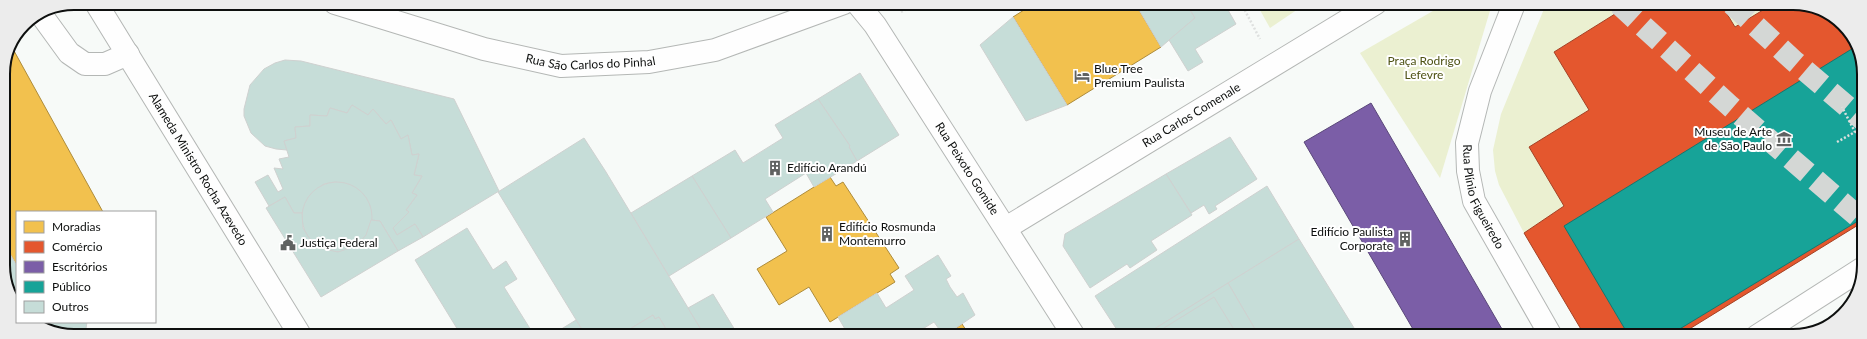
<svg xmlns="http://www.w3.org/2000/svg" width="1867" height="339" font-family="Lato,sans-serif">
<style>
.green{fill:#ebf0d1}
.homes{fill:#f2c14e;stroke:#ae8c3b}
.shops{fill:#e4572e;stroke:#a44225}
.offices{fill:#7b5ea7;stroke:#5a4779}
.public{fill:#17a398;stroke:#14776f}
.building{fill:#c6ddd8;stroke:#cfd1d0}
.lines{fill:none;stroke-linecap:round;stroke-linejoin:round}
.major-tunnel{stroke:#d4d7d5;stroke-width:22;stroke-dasharray:22 11;stroke-linecap:butt}
.minor-casing{stroke:#b4b7b5;stroke-width:24}
.major-casing{stroke:#b4b7b5;stroke-width:24}
.path{stroke:#dee0df;stroke-width:2.5;stroke-dasharray:2 2;stroke-linecap:butt}
.minor{stroke:#fefefe;stroke-width:22}
.major{stroke:#fefefe;stroke-width:22}
.labels{text-anchor:middle;stroke-width:4;stroke-linejoin:round;paint-order:stroke}
.street-label{font-size:12px;fill:#0e100f;stroke:#fff}
.park-label{font-size:12px;fill:#4f5316;stroke:#fff}
.poi-label{font-size:12px;fill:#0e100f;stroke:#fff;text-anchor:start}
.rim{fill:none;stroke:#0e100f;stroke-width:2}
</style>
<rect width="100%" height="100%" fill="#f7faf8"/>
<!-- green -->
<g class="green">
<path d="M 1256,3 L 1307,3 L 1270,28 Z"/>
<path d="M 1445,4 L 1492,4 L 1440,178 L 1360,53 Z"/>
<path d="M 1546,4 L 1631,4 L 1554,52 L 1589,110 L 1564,206 L 1524,233 L 1499,185 L 1495,171 L 1493,150 L 1501,114 Z"/>
<path d="M 1721,4 L 1773,4 L 1735,27 Z"/>
</g>
<!-- homes -->
<g class="homes">
<path d="M 1035,3 L 1135,3 L 1161,47 L 1067,105 L 1013,17 Z"/>
<path d="M 13,49 L 103,212 L 17,212 L 17,266 L 5,245 L 3,74 L 7,52 Z"/>
<path d="M 830,177 L 836,186 L 843,182 L 899,268 L 890,274 L 895,282 L 830,322 L 809,287 L 779,305 L 757,269 L 787,251 L 766,217 Z"/>
<path d="M 962,324 L 970,336 L 944,336 Z"/>
</g>
<!-- shops -->
<path class="shops" d="M 1631,4 L 1721,4 L 1735,27 L 1773,4 L 1803,4 L 1839,20 L 1863,60 L 1863,222 L 1678,336 L 1585,336 L 1524,233 L 1564,206 L 1529,147 L 1589,110 L 1554,52 Z"/>
<!-- offices -->
<path class="offices" d="M 1371,103 L 1506,336 L 1417,336 L 1304,142 Z"/>
<!-- public -->
<path class="public" d="M 1855,47 L 1863,60 L 1863,218 L 1668,336 L 1629,336 L 1564,226 Z"/>
<!-- building -->
<g class="building">
<path d="M 1135,3 L 1186,3 L 1195,18 L 1161,47 Z"/>
<path d="M 1186,3 L 1224,3 L 1236,24 L 1195,49 L 1203,62 L 1188,71 L 1169,40 L 1195,18 Z"/>
<path d="M 1013,17 L 1067,105 L 1026,121 L 980,45 Z"/>
<path d="M 285,60 L 301,61 L 454,99 L 499,191 L 423,237 L 415,224 L 397,235 L 393,228 L 409,212 L 406,210 L 417,195 L 412,193 L 422,176 L 414,175 L 419,154 L 412,155 L 408,135 L 401,139 L 391,120 L 386,124 L 373,109 L 368,115 L 352,105 L 347,113 L 330,108 L 327,116 L 310,115 L 310,126 L 295,127 L 296,138 L 284,141 L 287,150 L 276,149 L 265,146 L 251,133 L 244,116 L 244,109 L 250,85 L 264,69 L 275,63 Z"/>
<path d="M 860,73 L 899,135 L 857,161 L 849,147 L 850,146 L 818,99 Z"/>
<path d="M 818,99 L 850,146 L 849,147 L 857,161 L 814,187 L 806,173 L 765,199 L 773,212 L 731,238 L 692,176 L 735,150 L 743,163 L 783,138 L 775,125 Z"/>
<path d="M 352,105 L 368,115 L 373,109 L 386,124 L 391,120 L 401,139 L 408,135 L 412,155 L 419,154 L 414,175 L 422,176 L 412,193 L 417,195 L 406,210 L 409,212 L 393,228 L 397,235 L 415,224 L 423,237 L 398,251 L 380,221 L 371,220 L 370,206 L 364,196 L 359,190 L 350,185 L 335,182 L 324,184 L 309,196 L 302,213 L 294,213 L 285,197 L 269,206 L 255,182 L 268,175 L 278,192 L 283,189 L 274,168 L 283,169 L 279,159 L 289,157 L 284,141 L 296,138 L 295,127 L 310,126 L 310,115 L 327,116 L 330,108 L 347,113 Z"/>
<path d="M 1230,137 L 1257,179 L 1215,206 L 1217,209 L 1209,214 L 1204,205 L 1191,213 L 1166,174 Z"/>
<path d="M 584,138 L 606,172 L 705,336 L 670,336 L 659,317 L 655,319 L 653,315 L 625,332 L 627,336 L 586,336 L 498,192 Z"/>
<path d="M 1166,174 L 1192,215 L 1151,241 L 1157,250 L 1130,268 L 1127,264 L 1090,288 L 1063,246 L 1065,234 Z"/>
<path d="M 692,176 L 731,238 L 669,276 L 631,213 Z"/>
<circle cx="337" cy="217" r="35"/>
<path d="M 1267,186 L 1299,239 L 1143,336 L 1121,336 L 1095,296 Z"/>
<path d="M 285,197 L 294,213 L 302,213 L 303,228 L 309,238 L 324,249 L 338,252 L 356,246 L 366,235 L 371,220 L 380,221 L 398,251 L 321,297 L 266,208 Z"/>
<path d="M 467,228 L 493,270 L 506,261 L 517,279 L 504,287 L 534,335 L 461,335 L 415,260 Z"/>
<path d="M 1299,239 L 1359,336 L 1259,336 L 1228,283 Z"/>
<path d="M 5,245 L 17,266 L 17,302 L 5,283 Z"/>
<path d="M 938,255 L 951,276 L 946,279 L 950,287 L 957,297 L 963,293 L 975,315 L 944,336 L 934,322 L 911,336 L 849,336 L 838,317 L 877,293 L 886,308 L 914,290 L 905,276 Z"/>
<path d="M 1228,283 L 1259,336 L 1143,336 Z"/>
<path d="M 713,294 L 738,335 L 737,336 L 705,336 L 688,308 Z"/>
<path d="M 1214,297 L 1238,336 L 1151,336 Z"/>
<path d="M 653,315 L 655,319 L 659,317 L 670,336 L 627,336 L 625,332 Z"/>
<path d="M 576,320 L 586,336 L 550,336 Z"/>
<path d="M 35,322 L 87,322 L 85,335 L 64,335 Z"/>
</g>
<g class="lines">
<!-- major-tunnel -->
<g class="major-tunnel">
<path d="M 1619,4 L 1730,106 L 1863,221"/>
<path d="M 1732,4 L 1794,61 L 1863,120"/>
</g>
<defs>
<g id="minor">
<path id="s1" d="M 96,3 L 300,335"/>
<path id="s2" d="M 335,3 L 484,49 L 561,66 L 649,62 L 715,50 L 844,3"/>
<path id="s3" d="M 857,3 L 875,25 L 1074,336"/>
<path id="s4" d="M 1514,4 L 1480,91 L 1467,143 L 1468,171 L 1474,201 L 1551,336"/>
<path d="M 40,13 L 69,53 L 85,64 L 105,64 L 128,54"/>
<path id="s5" d="M 1006,228 L 1376,3"/>
</g>
<path id="major" d="M 1757,336 L 1863,268"/>
</defs>
<!-- minor casing -->
<use href="#minor" class="minor-casing"/>
<!-- major casing -->
<use href="#major" class="major-casing"/>
<!-- path -->
<g class="path">
<path d="M 1241,3 L 1260,39"/>
<path d="M 1622,4 L 1624,8"/>
<path d="M 901,12 L 919,3"/>
<path d="M 1837,142 L 1855,132 L 1842,107"/>
</g>
<!-- minor -->
<use href="#minor" class="minor"/>
<!-- major -->
<use href="#major" class="major"/>
</g>
<!-- icons -->
<defs>
<symbol id="hotel-bare" viewBox="-9 -9 18 18"><path d="M-6-4.5h1.5V1H6V5H4.5V3h-9V5H-6ZM-4 0a1.8 1.8 0 1 1 3.6 0ZM.5 0V-2.5h3Q6-2.5 6 0Z" fill="#606261" stroke="#fff" stroke-width="2.5" paint-order="stroke"/></symbol>
<symbol id="museum-bare" viewBox="-9 -9 18 18"><path d="M0-6L6-3V-2H-6V-3ZM-5-1h2V3h-2ZM-1-1h2V3h-2ZM3-1h2V3H3ZM-6 4H6V6H-6Z" fill="#606261" stroke="#fff" stroke-width="2.5" paint-order="stroke"/></symbol>
<symbol id="building-bare" viewBox="-9 -9 18 18"><path d="M-4-6H4V6H1V3H-1V6H-4ZM-2.5-4.3h1.7v1.8h-1.7ZM.8-4.3h1.7v1.8H.8ZM-2.5-1h1.7V.8h-1.7ZM.8-1h1.7V.8H.8Z" fill="#606261" stroke="#fff" stroke-width="2.5" paint-order="stroke"/></symbol>
<symbol id="civic-bare" viewBox="-9 -9 18 18"><path d="M-.6-6.5H3V-4.5H.6V-3L4-1V1h2V6H-6V1h2V-1L-.6-3ZM-1.2 2.5V6h2.4V2.5Z" fill="#606261" stroke="#fff" stroke-width="2.5" paint-order="stroke"/></symbol>
</defs>
<g fill-rule="evenodd">
<use href="#hotel-bare" x="1071" y="65" width="22" height="22"/>
<use href="#museum-bare" x="1773" y="128" width="22" height="22"/>
<use href="#building-bare" x="764" y="157" width="22" height="22"/>
<use href="#building-bare" x="816" y="223" width="22" height="22"/>
<use href="#building-bare" x="1394" y="228" width="22" height="22"/>
<use href="#civic-bare" x="277" y="232" width="22" height="22"/>
</g>
<g class="labels">
<!-- street labels -->
<g class="street-label">
<text dy="4" stroke="none"><textPath href="#s2" startOffset="264">Rua São Carlos do Pinhal</textPath></text>
<text dy="4" stroke="none"><textPath href="#s5" startOffset="217">Rua Carlos Comenale</textPath></text>
<text dy="4" stroke="none"><textPath href="#s3" startOffset="199">Rua Peixoto Gomide</textPath></text>
<text dy="4" stroke="none"><textPath href="#s1" startOffset="195">Alameda Ministro Rocha Azevedo</textPath></text>
<text dy="4" stroke="none"><textPath href="#s4" startOffset="204">Rua Plínio Figueiredo</textPath></text>
</g>
<!-- park labels -->
<g class="park-label">
<text x="1424" y="65">Praça Rodrigo<tspan x="1424" dy="14">Lefevre</tspan></text>
</g>
<!-- poi labels -->
<g class="poi-label">
<text x="1094" y="73">Blue Tree<tspan x="1094" dy="14">Premium Paulista</tspan></text>
<text x="1772" y="136" text-anchor="end">Museu de Arte<tspan x="1772" dy="14">de São Paulo</tspan></text>
<text x="787" y="172">Edifício Arandú</text>
<text x="839" y="231">Edifício Rosmunda<tspan x="839" dy="14">Montemurro</tspan></text>
<text x="1393" y="236" text-anchor="end">Edifício Paulista<tspan x="1393" dy="14">Corporate</tspan></text>
<text x="300" y="247">Justiça Federal</text>
</g>
</g>
<!-- crop -->
<path d="M0 0H1867V339H0ZM74 10H1793A64 64 0 0 1 1857 74V265A64 64 0 0 1 1793 329H74A64 64 0 0 1 10 265V74A64 64 0 0 1 74 10Z" fill="#ececec" fill-rule="evenodd"/>
<path class="rim" d="M74 10H1793A64 64 0 0 1 1857 74V265A64 64 0 0 1 1793 329H74A64 64 0 0 1 10 265V74A64 64 0 0 1 74 10Z"/>
<!-- legend -->
<rect x="16" y="211" width="140" height="112" fill="#ffffff" stroke="#9f9f9f"/>
<rect x="24" y="221" width="20" height="12" fill="#f2c14e" stroke="#9f9f9f"/>
<text x="52" y="231" font-size="12" fill="#0e100f">Moradias</text>
<rect x="24" y="241" width="20" height="12" fill="#e4572e" stroke="#9f9f9f"/>
<text x="52" y="251" font-size="12" fill="#0e100f">Comércio</text>
<rect x="24" y="261" width="20" height="12" fill="#7b5ea7" stroke="#9f9f9f"/>
<text x="52" y="271" font-size="12" fill="#0e100f">Escritórios</text>
<rect x="24" y="281" width="20" height="12" fill="#17a398" stroke="#9f9f9f"/>
<text x="52" y="291" font-size="12" fill="#0e100f">Público</text>
<rect x="24" y="301" width="20" height="12" fill="#c6ddd8" stroke="#9f9f9f"/>
<text x="52" y="311" font-size="12" fill="#0e100f">Outros</text>
</svg>
